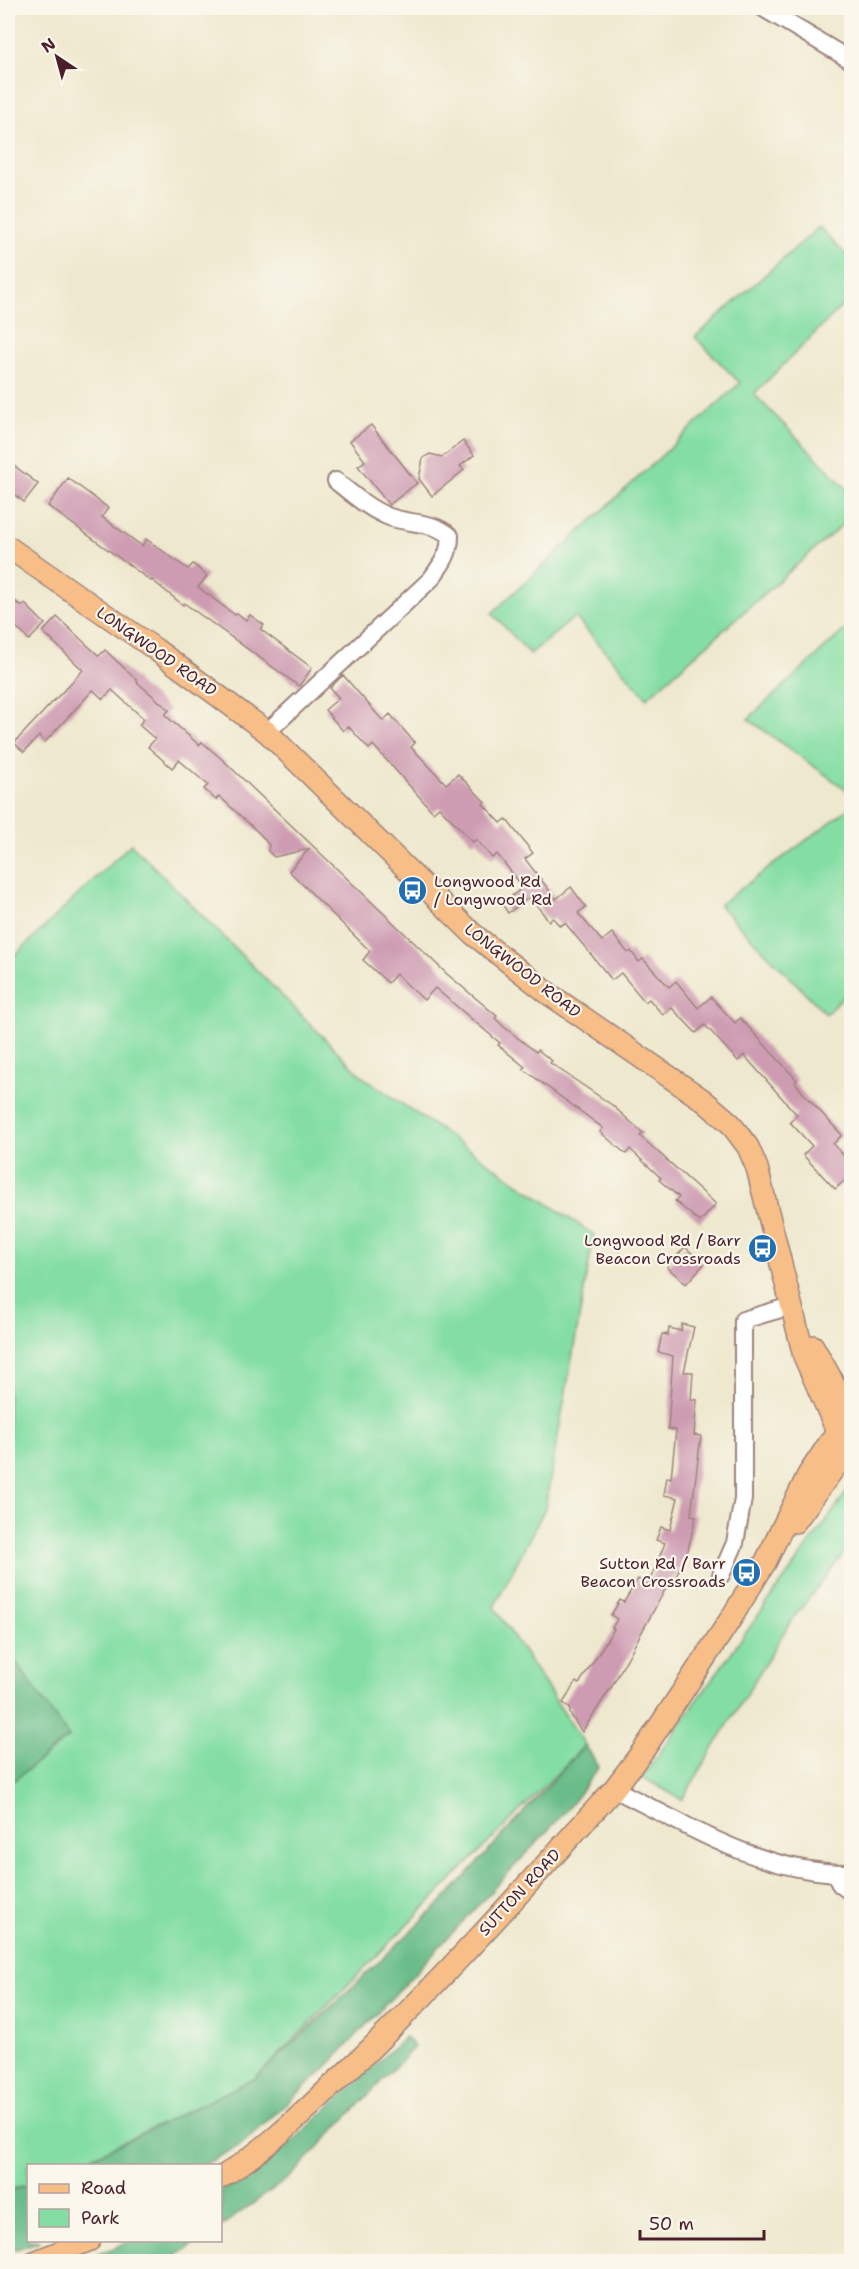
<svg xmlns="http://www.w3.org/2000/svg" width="859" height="2269" font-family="'Shantell Sans',sans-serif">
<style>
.green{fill:#84dea4;stroke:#677e68;stroke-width:1.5}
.forest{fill:#6bbd8a;stroke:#5a6e5a;stroke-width:1.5}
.building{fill:#ce9cb2}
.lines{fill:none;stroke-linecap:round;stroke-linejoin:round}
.minor-casing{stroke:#9c847c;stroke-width:20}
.major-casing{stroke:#9c847c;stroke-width:24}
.path{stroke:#9c847c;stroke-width:3;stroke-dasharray:4.5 4.5;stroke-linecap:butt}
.minor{stroke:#fff;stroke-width:16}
.major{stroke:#f7be88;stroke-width:21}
.labels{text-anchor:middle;stroke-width:4.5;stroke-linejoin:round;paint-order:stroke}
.street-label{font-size:16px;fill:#4a1f2b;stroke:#fbf7ec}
.poi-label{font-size:16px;fill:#4a1f2b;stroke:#fbf7ec;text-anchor:end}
</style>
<rect width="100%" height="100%" fill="#fbf7ec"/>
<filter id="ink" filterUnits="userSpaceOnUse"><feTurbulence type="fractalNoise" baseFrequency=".0167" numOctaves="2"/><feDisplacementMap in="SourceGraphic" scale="12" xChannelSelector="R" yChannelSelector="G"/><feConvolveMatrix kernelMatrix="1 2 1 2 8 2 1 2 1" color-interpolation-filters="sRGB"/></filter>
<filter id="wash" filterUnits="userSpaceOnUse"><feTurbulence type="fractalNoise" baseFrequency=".008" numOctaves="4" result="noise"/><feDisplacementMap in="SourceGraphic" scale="24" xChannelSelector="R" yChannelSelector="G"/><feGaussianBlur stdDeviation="1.35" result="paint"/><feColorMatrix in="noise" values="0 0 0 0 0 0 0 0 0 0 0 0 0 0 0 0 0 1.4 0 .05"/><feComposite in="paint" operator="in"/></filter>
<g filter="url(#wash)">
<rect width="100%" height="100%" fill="#eee8ce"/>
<!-- green -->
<g class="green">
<path d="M 819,227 L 851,260 L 851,297 L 754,394 L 851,493 L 851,517 L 647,698 L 575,617 L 530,654 L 492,613 L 740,383 L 695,337 Z"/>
<path d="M 851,624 L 851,793 L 748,719 Z"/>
<path d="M 851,807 L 851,989 L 826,1014 L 719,905 Z"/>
<path d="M 131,844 L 363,1077 L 594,1235 L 545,1508 L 494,1607 L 585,1745 L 256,2078 L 76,2165 L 28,2166 L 28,2185 L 8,2191 L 8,1785 L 69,1737 L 8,1651 L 8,962 Z"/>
<path d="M 847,1492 L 851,1496 L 851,1544 L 789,1624 L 682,1800 L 642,1777 Z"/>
</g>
<!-- forest -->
<g class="forest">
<path d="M 8,1651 L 69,1737 L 8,1785 Z"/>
<path d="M 585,1745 L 599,1767 L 565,1812 L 328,2066 L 242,2144 L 204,2165 L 76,2165 L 256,2078 L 442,1902 Z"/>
<path d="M 405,2037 L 414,2047 L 289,2178 L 221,2226 L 221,2191 L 293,2141 Z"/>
<path d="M 28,2185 L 28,2240 L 40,2241 L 8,2252 L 8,2191 Z"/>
<path d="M 132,2241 L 132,2240 L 199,2241 L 173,2258 L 173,2261 L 80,2261 Z"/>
</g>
<g id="blocks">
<!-- building -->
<g class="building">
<path d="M 371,425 L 417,483 L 389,505 L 358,466 L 365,461 L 350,441 Z"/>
<path d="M 463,441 L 474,455 L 460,466 L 464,470 L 432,496 L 419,479 L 423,458 L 430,454 L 442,457 Z"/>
<path d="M 8,461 L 38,484 L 24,502 L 8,490 Z"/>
<path d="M 68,478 L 108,508 L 102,517 L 142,546 L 146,539 L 188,569 L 193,564 L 207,576 L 198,587 L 235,615 L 237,613 L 246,620 L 250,615 L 264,625 L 260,629 L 312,668 L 299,686 L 184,603 L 183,605 L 152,580 L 151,581 L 48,506 Z"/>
<path d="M 8,597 L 22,606 L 25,604 L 45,624 L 29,640 L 8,619 Z"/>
<path d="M 57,617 L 99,656 L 105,650 L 138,681 L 137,682 L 169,710 L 165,715 L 199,745 L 202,742 L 224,761 L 447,974 L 497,1016 L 495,1018 L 504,1027 L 536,1052 L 538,1050 L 552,1061 L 550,1063 L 612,1105 L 643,1133 L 640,1136 L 716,1204 L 700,1222 L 675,1201 L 679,1197 L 659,1180 L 661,1178 L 630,1149 L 626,1154 L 600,1132 L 603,1128 L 523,1069 L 525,1067 L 498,1045 L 500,1043 L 435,988 L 424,1000 L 396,974 L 388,983 L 363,960 L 370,951 L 289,871 L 309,849 L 274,857 L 268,851 L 269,845 L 261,835 L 219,796 L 216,800 L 204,789 L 208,785 L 179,760 L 172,768 L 148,747 L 155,739 L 139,725 L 144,719 L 112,690 L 103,699 L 93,690 L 45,742 L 39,736 L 24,752 L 14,743 L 83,670 L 43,632 Z"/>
<path d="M 343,675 L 383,721 L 390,714 L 415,743 L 411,747 L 446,784 L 458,774 L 485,802 L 483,804 L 501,823 L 506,819 L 533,853 L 525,859 L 556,899 L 571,887 L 586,907 L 578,913 L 602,941 L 612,933 L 628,953 L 631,951 L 639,962 L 643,959 L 669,987 L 676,981 L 698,1008 L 711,997 L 735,1023 L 740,1018 L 797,1080 L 795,1082 L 803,1093 L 842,1135 L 833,1144 L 852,1164 L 852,1174 L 835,1189 L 803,1155 L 812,1146 L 790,1122 L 797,1115 L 744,1055 L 738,1061 L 705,1025 L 696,1033 L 672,1008 L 663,1015 L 649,999 L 645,1002 L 621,973 L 612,980 L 565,923 L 560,926 L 553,918 L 549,921 L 530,897 L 508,913 L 502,904 L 523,887 L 497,854 L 492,858 L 476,839 L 473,842 L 439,807 L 433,812 L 373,745 L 369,749 L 348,726 L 343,731 L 325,710 L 339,698 L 330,688 Z"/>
<path d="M 685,1247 L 704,1264 L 686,1284 L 667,1267 Z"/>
<path d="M 682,1324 L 694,1327 L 684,1372 L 693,1372 L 691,1400 L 697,1400 L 694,1435 L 701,1436 L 691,1515 L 696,1516 L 688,1550 L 674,1581 L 671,1579 L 612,1686 L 582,1732 L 570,1714 L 570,1708 L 563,1703 L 576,1682 L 579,1684 L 614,1629 L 612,1628 L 617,1619 L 611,1615 L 620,1600 L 624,1602 L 638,1579 L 648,1585 L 665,1543 L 656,1540 L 661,1527 L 670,1530 L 678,1498 L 664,1495 L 667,1477 L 671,1478 L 676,1430 L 668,1429 L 673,1356 L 658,1352 L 662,1334 L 668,1335 L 669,1328 L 681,1331 Z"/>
</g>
</g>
</g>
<g filter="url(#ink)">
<use href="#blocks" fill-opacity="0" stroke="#9c847c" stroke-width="1.5"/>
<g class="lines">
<defs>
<g id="minor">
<path d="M 763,8 L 852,61"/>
<path d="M 267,732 L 431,579 C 441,565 450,554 450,536 C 432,520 409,525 387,516 C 368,508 352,494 336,481"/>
<path d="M 721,1575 L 735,1543 L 743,1499 L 743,1320 L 791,1306"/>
<path d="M 614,1789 C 690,1826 764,1875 852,1873"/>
<path d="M 834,1873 L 840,1884 L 852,1893"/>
</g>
<g id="major">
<path d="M 8,547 L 155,649 L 267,732 L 473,934 L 549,994 L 703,1100 L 730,1123 L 748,1147 L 757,1168 L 804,1356 L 837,1431 L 852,1454"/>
<path d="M 813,1346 L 852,1416"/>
<path d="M 795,1522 L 852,1444"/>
<path d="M 220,2178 C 266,2150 304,2112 342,2076 C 438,1986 526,1886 614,1789 L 645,1748 L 730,1620 L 766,1561 L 808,1475 L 852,1409"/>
<path d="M 34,2262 L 90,2240"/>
</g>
</defs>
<!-- minor casing -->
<use href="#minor" class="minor-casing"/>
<!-- major casing -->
<use href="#major" class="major-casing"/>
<!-- path -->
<path class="path" d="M 844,1365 L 852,1368"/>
<!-- minor -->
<use href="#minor" class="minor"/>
<!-- major -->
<use href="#major" class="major"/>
</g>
</g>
<!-- icons -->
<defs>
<symbol id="bus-disc" viewBox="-11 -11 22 22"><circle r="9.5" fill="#1f6fb2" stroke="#fbf7ec"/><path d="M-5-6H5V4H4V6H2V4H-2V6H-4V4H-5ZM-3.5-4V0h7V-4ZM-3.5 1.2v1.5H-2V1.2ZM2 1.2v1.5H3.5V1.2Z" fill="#fff"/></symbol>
</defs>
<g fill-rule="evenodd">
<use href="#bus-disc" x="396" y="874" width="33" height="33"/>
<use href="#bus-disc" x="746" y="1232" width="33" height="33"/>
<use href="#bus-disc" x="730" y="1556" width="33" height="33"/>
</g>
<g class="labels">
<!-- street labels -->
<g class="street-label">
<text transform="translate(157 651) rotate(35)" y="6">LONGWOOD ROAD</text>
<text transform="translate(523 970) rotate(38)" y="6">LONGWOOD ROAD</text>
<text transform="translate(519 1892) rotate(-47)" y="6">SUTTON ROAD</text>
</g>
<!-- poi labels -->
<g class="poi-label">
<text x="434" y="887" text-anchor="start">Longwood Rd<tspan x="434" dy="18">/ Longwood Rd</tspan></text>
<text x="741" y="1246">Longwood Rd / Barr<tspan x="741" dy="18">Beacon Crossroads</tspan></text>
<text x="726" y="1569">Sutton Rd / Barr<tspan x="726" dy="18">Beacon Crossroads</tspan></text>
</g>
</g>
<!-- margin -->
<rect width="859" height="2269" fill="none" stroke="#fbf7ec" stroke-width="30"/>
<!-- legend -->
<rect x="27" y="2164" width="195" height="78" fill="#fbf7ec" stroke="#b4a19f" stroke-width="1.5"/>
<rect x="39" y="2184" width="30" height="9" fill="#f7be88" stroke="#b4a19f" stroke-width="1.5"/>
<text x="81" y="2194" font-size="18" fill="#4a1f2b">Road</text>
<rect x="39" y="2209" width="30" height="18" fill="#84dea4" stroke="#b4a19f" stroke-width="1.5"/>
<text x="81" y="2224" font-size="18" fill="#4a1f2b">Park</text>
<!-- north arrow -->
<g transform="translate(57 57) rotate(324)" stroke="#fbf7ec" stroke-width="4.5" paint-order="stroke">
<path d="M0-4.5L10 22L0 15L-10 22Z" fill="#4a1f2b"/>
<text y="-9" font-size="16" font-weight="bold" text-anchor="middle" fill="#4a1f2b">N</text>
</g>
<!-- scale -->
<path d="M640 2230v9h124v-9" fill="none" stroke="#4a1f2b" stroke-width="3"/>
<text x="649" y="2230" font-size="18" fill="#4a1f2b" stroke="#fbf7ec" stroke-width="4.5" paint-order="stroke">50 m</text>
</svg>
